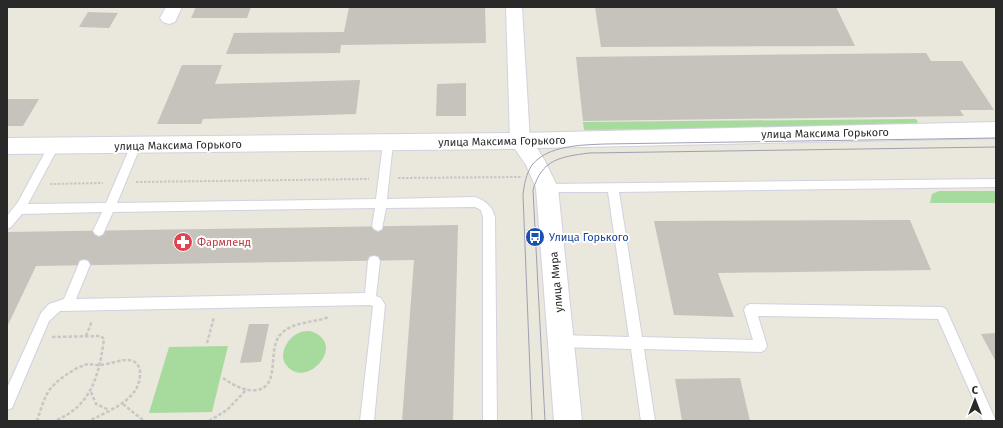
<svg xmlns="http://www.w3.org/2000/svg" width="1003" height="428" font-family="'Fira Sans',sans-serif">
<style>
.green{fill:#a6db9d}
.building{fill:#c5c3bc}
.lines{fill:none;stroke-linecap:round;stroke-linejoin:round}
.service-casing{stroke:#d2d1e0;stroke-width:2}
.minor-casing{stroke:#d2d1e0;stroke-width:2}
.tertiary-casing{stroke:#d2d1e0;stroke-width:2}
.path-far1{stroke:#c7c7c7;stroke-width:2;stroke-dasharray:2.5 1.5;stroke-linecap:butt}
.path{stroke:#c7c7c7;stroke-width:2.5;stroke-dasharray:3.5 2;stroke-linecap:butt}
.service{fill:#fff;fill-rule:evenodd}
.minor{fill:#fff;fill-rule:evenodd}
.tertiary{fill:#fff;fill-rule:evenodd}
.tram{stroke:#a09fb1;stroke-width:1}
.labels{text-anchor:middle;stroke-width:4;stroke-linejoin:round;paint-order:stroke}
.street-label{font-size:11px;fill:#292929;stroke:#fff}
.transit-label{font-size:11px;fill:#164399;stroke:#fff;text-anchor:start}
.health-label{font-size:11px;fill:#be3a42;stroke:#fff;text-anchor:start}
</style>
<rect width="100%" height="100%" fill="#eae7dc"/>
<!-- green -->
<g class="green">
<path d="M 916,119 L 918,122 L 914,127 L 584,130 L 583,122 Z"/>
<path d="M 939,191 L 996,191 L 996,203 L 930,203 L 932,194 Z"/>
<path d="M 310,331 C 349,343 307,390 287,366 C 277,355 288,336 301,332 C 303,331 307,331 310,331 Z"/>
<path d="M 228,346 L 212,412 L 149,413 L 169,347 Z"/>
</g>
<!-- building -->
<g class="building">
<path d="M 196,7 L 251,7 L 247,18 L 191,18 Z"/>
<path d="M 349,7 L 485,7 L 486,43 L 341,45 L 340,53 L 226,54 L 234,33 L 344,32 Z"/>
<path d="M 595,7 L 836,7 L 855,46 L 601,47 Z"/>
<path d="M 88,12 L 118,13 L 109,28 L 79,27 Z"/>
<path d="M 926,53 L 931,61 L 962,61 L 994,110 L 960,110 L 964,116 L 583,121 L 576,57 Z"/>
<path d="M 182,65 L 222,65 L 215,84 L 360,80 L 356,114 L 203,119 L 201,124 L 157,124 Z"/>
<path d="M 466,83 L 466,116 L 436,116 L 437,84 Z"/>
<path d="M 7,99 L 39,99 L 23,126 L 7,126 Z"/>
<path d="M 910,220 L 931,270 L 718,273 L 734,317 L 674,315 L 654,221 Z"/>
<path d="M 458,225 L 453,421 L 402,421 L 414,260 L 36,266 L 7,327 L 7,232 Z"/>
<path d="M 249,324 L 269,324 L 261,362 L 240,363 Z"/>
<path d="M 996,333 L 996,362 L 981,334 Z"/>
<path d="M 740,378 L 750,421 L 682,421 L 675,379 Z"/>
</g>
<g class="lines">
<defs>
<g id="service">
<path d="M 388,139 L 392,140 L 393,143 L 387,199 L 475,197 C 486,201 492,206 495,217 L 497,421 L 483,421 L 483,217 L 481,210 L 475,207 L 386,208 L 382,229 L 378,231 L 374,229 L 372,226 L 375,208 L 113,212 L 103,234 L 99,236 L 95,234 L 93,231 L 102,212 L 22,214 L 11,227 L 7,229 L 7,216 L 18,202 L 50,143 L 58,143 L 59,146 L 28,204 L 106,203 L 131,145 L 132,142 L 140,142 L 141,145 L 117,203 L 376,199 L 383,143 L 384,140 Z"/>
<path d="M 996,179 L 996,187 L 619,192 L 642,337 L 753,340 L 744,310 L 746,306 L 750,304 L 942,307 L 946,309 L 996,421 L 983,421 L 938,319 L 758,316 L 767,346 L 765,350 L 761,352 L 644,349 L 655,421 L 641,421 L 631,349 L 561,347 L 557,345 L 555,341 L 557,337 L 561,335 L 629,337 L 608,192 L 547,192 L 543,191 L 542,188 L 543,185 L 547,184 Z"/>
<path d="M 374,256 L 378,257 L 380,261 L 376,296 L 381,298 L 385,305 L 374,421 L 360,421 L 373,306 L 370,305 L 60,311 L 49,321 L 12,408 L 7,410 L 7,388 L 41,313 L 49,304 L 64,299 L 80,261 L 84,260 L 88,261 L 90,265 L 76,299 L 365,293 L 368,261 L 370,257 Z"/>
</g>
<g id="minor">
<path d="M 166,7 L 182,7 L 175,22 L 169,24 L 163,22 L 160,18 Z"/>
<path d="M 506,7 L 522,7 L 530,141 L 527,147 L 520,149 L 513,147 L 510,141 Z"/>
</g>
<path id="tertiary" d="M 996,122 L 996,138 L 537,148 L 545,161 L 558,188 L 582,421 L 554,421 L 536,188 L 526,165 L 515,149 L 7,154 L 7,138 L 520,133 Z"/>
</defs>
<!-- service casing -->
<use href="#service" class="service-casing"/>
<!-- minor casing -->
<use href="#minor" class="minor-casing"/>
<!-- tertiary casing -->
<use href="#tertiary" class="tertiary-casing"/>
<!-- path-far1 -->
<g class="path-far1">
<path d="M 398,178 L 521,177"/>
<path d="M 136,182 L 369,179"/>
<path d="M 50,184 L 103,183"/>
</g>
<!-- path -->
<g class="path">
<path d="M 86,336 L 92,321"/>
<path d="M 52,337 L 101,336 L 104,339 C 99,376 91,407 54,421"/>
<path d="M 207,343 L 214,317"/>
<path d="M 223,378 C 233,385 245,392 257,390 C 281,386 267,350 280,335 C 292,321 314,323 329,317"/>
<path d="M 91,392 L 96,404 L 109,410"/>
<path d="M 123,404 L 144,421"/>
<path d="M 37,421 C 40,412 43,401 48,392 C 55,381 72,370 84,365 C 89,363 94,365 99,365 C 110,365 126,356 135,362 C 139,365 140,369 140,373 C 141,400 108,411 89,421"/>
<path d="M 209,421 L 227,410 L 247,389"/>
</g>
<!-- service -->
<use href="#service" class="service"/>
<!-- minor -->
<use href="#minor" class="minor"/>
<!-- tertiary -->
<use href="#tertiary" class="tertiary"/>
<!-- tram -->
<g class="tram">
<path d="M 532,421 L 523,195 C 524,185 526,174 532,165 C 548,145 582,145 605,144 L 996,138"/>
<path d="M 545,421 L 533,190 C 542,159 560,157 589,153 L 996,147"/>
</g>
</g>
<!-- icons -->
<defs>
<symbol id="bus-disc" viewBox="-11 -11 22 22"><circle r="9.5" fill="#1a4fb4" stroke="#fff"/><path d="M-5-6H5V4H4V6H2V4H-2V6H-4V4H-5ZM-3.5-4V0h7V-4ZM-3.5 1.2v1.5H-2V1.2ZM2 1.2v1.5H3.5V1.2Z" fill="#fff"/></symbol>
<symbol id="pharmacy-disc" viewBox="-11 -11 22 22"><circle r="9.5" fill="#e0444e" stroke="#fff"/><path d="M-2-6h4v4h4v4h-4v4h-4v-4h-4v-4h4Z" fill="#fff"/></symbol>
</defs>
<g fill-rule="evenodd">
<use href="#bus-disc" x="524" y="226" width="22" height="22"/>
<use href="#pharmacy-disc" x="172" y="231" width="22" height="22"/>
</g>
<g class="labels">
<!-- street labels -->
<g class="street-label">
<text transform="translate(825 133) rotate(-1)" y="4">улица Максима Горького</text>
<text transform="translate(502 141) rotate(-1)" y="4">улица Максима Горького</text>
<text transform="translate(178 145) rotate(-1)" y="4">улица Максима Горького</text>
<text transform="translate(556 282) rotate(-95)" y="4">улица Мира</text>
</g>
<!-- transit labels -->
<g class="transit-label">
<text x="549" y="241">Улица Горького</text>
</g>
<!-- health labels -->
<g class="health-label">
<text x="197" y="246">Фармленд</text>
</g>
</g>
<!-- border -->
<rect width="1003" height="428" fill="none" stroke="#292929" stroke-width="16"/>
<!-- north arrow -->
<g transform="translate(975 400)" stroke="#ffffff" stroke-width="3" paint-order="stroke">
<path d="M0-3L7 15L0 10L-7 15Z" fill="#292929"/>
<text y="-6" font-size="11" font-weight="bold" text-anchor="middle" fill="#292929">С</text>
</g>
</svg>
